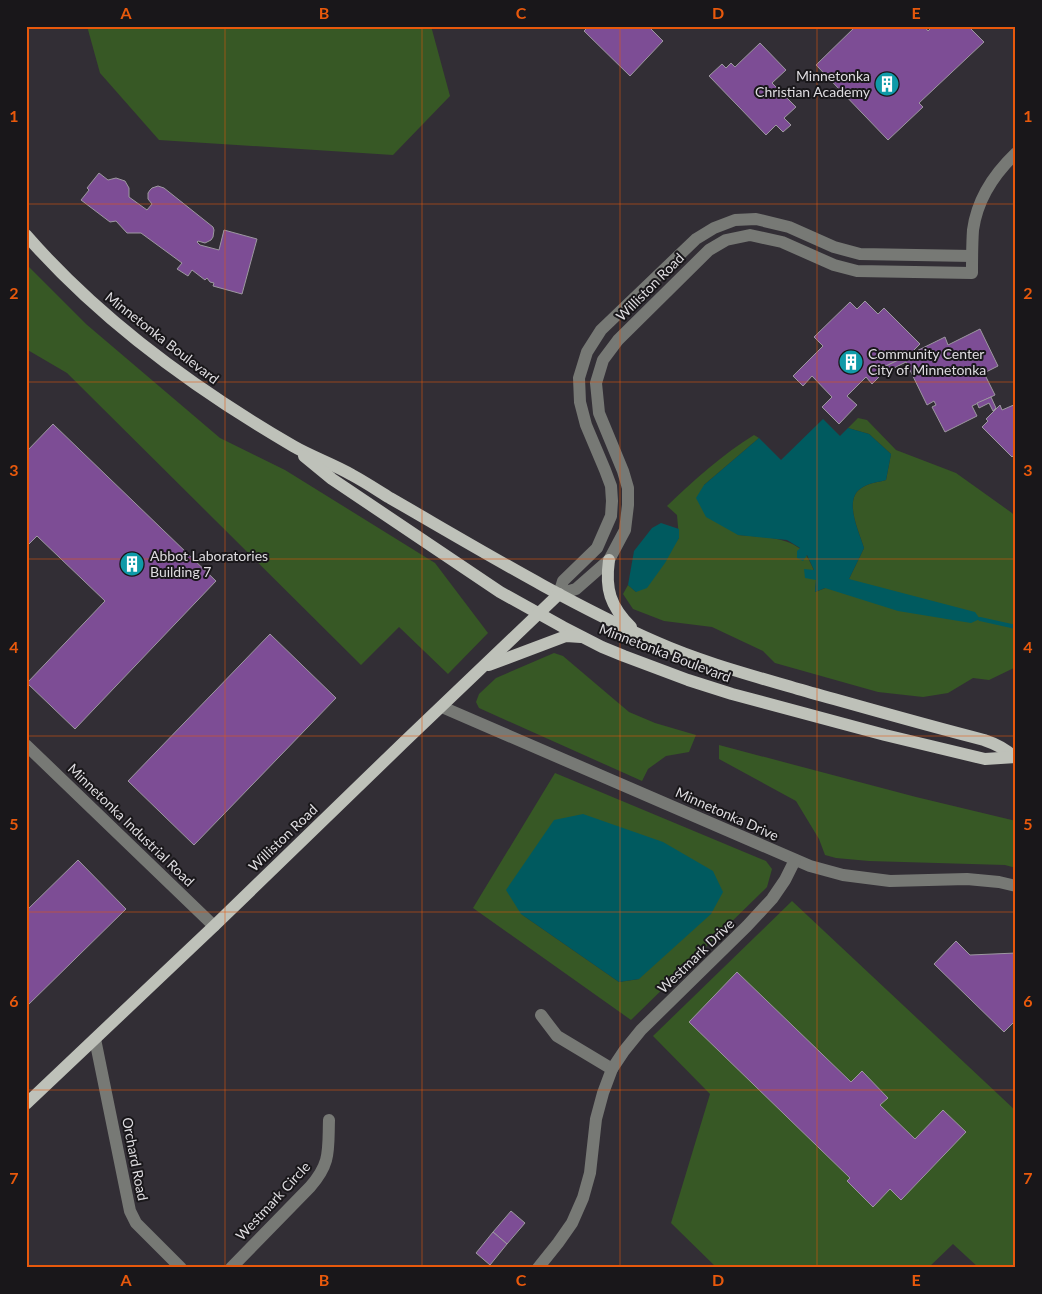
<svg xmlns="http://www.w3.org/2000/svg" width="1042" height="1294" font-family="Lato,sans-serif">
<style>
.green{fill:#375825;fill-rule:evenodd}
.water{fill:#005a5f}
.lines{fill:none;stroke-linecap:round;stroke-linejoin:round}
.stream{stroke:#005a5f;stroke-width:4}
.building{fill:#7d4d95;stroke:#9d98a0}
.minor{stroke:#777975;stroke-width:12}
.major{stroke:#bec1b9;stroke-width:12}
.grid{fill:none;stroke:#e8590c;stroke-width:1;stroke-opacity:0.55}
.labels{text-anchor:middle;stroke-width:4;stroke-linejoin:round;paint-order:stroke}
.poi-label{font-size:14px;fill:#dfdde1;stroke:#19171a;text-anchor:start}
.street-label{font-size:14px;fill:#dfdde1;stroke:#19171a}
.neatline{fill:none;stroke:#e8590c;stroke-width:2}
.grid-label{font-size:16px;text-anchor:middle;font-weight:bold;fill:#e8590c}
</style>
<rect width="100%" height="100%" fill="#322e35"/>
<!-- green -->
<g class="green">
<path d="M 87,26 L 431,26 L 450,96 L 393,155 L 159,140 L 100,73 Z"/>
<path d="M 26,264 L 86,324 L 220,438 L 285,470 L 435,563 L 488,633 L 448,674 L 399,627 L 361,665 L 67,373 L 26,349 Z"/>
<path d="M 858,418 L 867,420 L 896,450 L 956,473 L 1012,513 L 1016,518 L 1016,667 L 989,680 L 973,678 L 948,693 L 923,697 L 878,692 L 775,663 L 763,651 L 712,627 L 664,621 L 633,609 L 623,594 L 628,585 L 636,592 L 679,538 L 677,515 L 667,506 C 693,481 723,454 754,435 L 759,438 L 704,485 L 738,535 C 764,538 798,535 810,562 C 813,568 816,574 816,580 C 816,584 815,588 815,592 L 849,579 L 864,548 C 859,531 842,498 863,487 C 869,483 879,482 886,480 L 891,454 L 869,434 L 848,428 Z"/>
<path d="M 554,653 L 563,656 L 629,712 L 655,723 L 696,735 L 689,752 L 666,756 L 648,769 L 642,781 L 479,708 L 476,702 L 479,694 L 496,678 Z"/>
<path d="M 719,745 L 916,797 L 1016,821 L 1016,868 L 1005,865 L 869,861 L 836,858 L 825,855 L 819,839 L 796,801 L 719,759 Z"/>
<path d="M 555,773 L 766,861 L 772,869 L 767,887 L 631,1020 L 473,908 ZM 521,914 L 639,979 L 619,982 Z"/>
<path d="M 792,901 L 1016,1111 L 1016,1268 L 979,1268 L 953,1244 L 928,1268 L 717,1268 L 671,1223 L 710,1094 L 653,1036 Z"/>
</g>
<!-- water -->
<g class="water">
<path d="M 823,419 L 840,436 L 848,428 L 869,434 L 891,454 L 886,480 C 879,482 869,483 863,487 C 842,498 859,531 864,548 L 849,579 L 975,612 L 980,619 L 971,623 L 898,611 L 825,588 L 815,592 L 816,580 L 805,578 L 804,569 L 814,570 L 807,555 L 803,561 L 797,558 L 797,551 L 800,548 L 787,540 L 738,535 L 706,517 L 696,498 L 704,485 L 759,438 L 781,460 Z"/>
<path d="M 661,523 L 679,529 L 679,538 L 665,563 L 647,588 L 636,592 L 628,585 L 634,551 L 652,528 Z"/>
<path d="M 583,814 L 663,842 L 713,871 L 723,892 L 711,914 L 639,979 L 619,982 L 521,914 L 506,890 L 554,820 Z"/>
</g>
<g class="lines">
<!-- stream -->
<path class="stream" d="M 980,619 L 1016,627"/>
</g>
<!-- building -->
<g class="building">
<path d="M 589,26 L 648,26 L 663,41 L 630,76 L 584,31 Z"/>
<path d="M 856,26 L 924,26 L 928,31 L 933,26 L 968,26 L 984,42 L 919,103 L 923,107 L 888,140 L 816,65 Z"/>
<path d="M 760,43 L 786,70 L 772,83 L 796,107 L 784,118 L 791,125 L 783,132 L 776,125 L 766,135 L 709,76 L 722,64 L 726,68 L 731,63 L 735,67 Z"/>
<path d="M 99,173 L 108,180 L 116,178 L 125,181 L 129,188 L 129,197 L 147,210 L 152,204 L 148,199 L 148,193 L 150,190 L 152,188 L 158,186 L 164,188 L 213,227 L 214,230 L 213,237 L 211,240 L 205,243 L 198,241 L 197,242 L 200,245 L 219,250 L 224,230 L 257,239 L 242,294 L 213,286 L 214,283 L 210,282 L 207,278 L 205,280 L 192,270 L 188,276 L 177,269 L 182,263 L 141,233 L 127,233 L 116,221 L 110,222 L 81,200 L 89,190 L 87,188 Z"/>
<path d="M 865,301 L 878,314 L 884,308 L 920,344 L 910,354 L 880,369 L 882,374 L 872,384 L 866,377 L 847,396 L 857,405 L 839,424 L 822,407 L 832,397 L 812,376 L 803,386 L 793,376 L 823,346 L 814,337 L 850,302 L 857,309 Z"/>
<path d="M 980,329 L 998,366 L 984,373 L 995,395 L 972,406 L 977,416 L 945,432 L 932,407 L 936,405 L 934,401 L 927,405 L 906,362 L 882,374 L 880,369 L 945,337 L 948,345 Z"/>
<path d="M 991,397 L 996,408 L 993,411 L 989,403 L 979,408 L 977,403 Z"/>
<path d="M 1016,404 L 1016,453 L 1012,457 L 982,427 L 988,421 L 986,419 L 1000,405 L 1002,410 Z"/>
<path d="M 53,424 L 216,581 L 75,729 L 27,683 L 105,601 L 37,536 L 26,547 L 26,452 Z"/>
<path d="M 270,634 L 336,698 L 194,845 L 128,781 Z"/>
<path d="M 78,860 L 126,909 L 26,1007 L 26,911 Z"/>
<path d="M 956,941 L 970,955 L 1016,953 L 1016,1020 L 1004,1032 L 934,964 Z"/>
<path d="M 737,972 L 851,1082 L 862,1071 L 888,1098 L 880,1105 L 915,1139 L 943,1110 L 966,1132 L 901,1200 L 890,1189 L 873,1207 L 847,1181 L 850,1178 L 689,1022 Z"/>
<path d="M 511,1211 L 525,1223 L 507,1244 L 493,1232 Z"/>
<path d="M 493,1232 L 507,1244 L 490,1265 L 476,1253 Z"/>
</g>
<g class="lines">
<!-- minor -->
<g class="minor">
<path d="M 559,594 L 576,589 L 609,560 L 625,530 L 628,505 L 628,488 L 623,471 L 599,413 L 596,383 L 603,360 L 618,340 L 709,250 L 726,240 L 750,235 L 782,242 L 834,265 L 857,271 L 972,273 C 972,259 972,245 973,230 C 977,200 994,174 1016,153"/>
<path d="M 559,594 L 563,581 L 597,548 L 611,516 L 612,501 L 611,486 L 605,470 L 586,425 L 580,402 L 579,378 L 587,352 L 601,330 L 696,239 L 714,228 L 735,220 L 756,219 L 789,227 L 834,247 L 860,254 L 972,256"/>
<path d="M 442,707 L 810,866 L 843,875 L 890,881 L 967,879 L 999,882 L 1016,886"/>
<path d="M 26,745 L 214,926"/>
<path d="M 541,1015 L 557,1036 L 612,1069"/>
<path d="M 95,1039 L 130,1211 L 136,1223 L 181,1268"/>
<path d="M 231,1268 L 310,1187 C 331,1163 328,1151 329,1120"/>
<path d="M 538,1268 L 558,1243 L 572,1223 L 583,1198 L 590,1173 L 596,1119 L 603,1093 L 612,1069 L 624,1051 L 641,1030 L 747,926 L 772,899 L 785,880 L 795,860"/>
</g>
<!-- major -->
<g class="major">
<path d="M 26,235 C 101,321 195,389 293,446 C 312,457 333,464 352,475 C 365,482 377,490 390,498 C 477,548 564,601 656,642 C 701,662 750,675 798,689 C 859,706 921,724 984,740 C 996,744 1005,748 1014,757"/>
<path d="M 304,456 L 332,479 L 500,592 L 563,627 L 602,647 L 624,656 L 688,680 L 732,694 L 885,735 L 985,759 L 1016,757"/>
<path d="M 609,560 C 605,589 610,606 631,627"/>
<path d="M 489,665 L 566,636 L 581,637"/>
<path d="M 26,1104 L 214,926 L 404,742 L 559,594"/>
</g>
</g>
<!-- grid -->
<path class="grid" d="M 225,26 L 225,1268M 422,26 L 422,1268M 620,26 L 620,1268M 817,26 L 817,1268M 26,204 L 1016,204M 26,382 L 1016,382M 26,559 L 1016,559M 26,736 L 1016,736M 26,912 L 1016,912M 26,1090 L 1016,1090"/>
<!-- icons -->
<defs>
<symbol id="building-disc" viewBox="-11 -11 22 22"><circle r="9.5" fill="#0f9aa8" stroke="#19171a"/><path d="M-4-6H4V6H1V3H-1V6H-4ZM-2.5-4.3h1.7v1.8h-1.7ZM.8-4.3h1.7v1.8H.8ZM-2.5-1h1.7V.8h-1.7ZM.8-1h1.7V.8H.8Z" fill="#fff"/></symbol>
</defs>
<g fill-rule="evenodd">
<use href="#building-disc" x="873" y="70" width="28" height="28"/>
<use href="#building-disc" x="837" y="348" width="28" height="28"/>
<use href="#building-disc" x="118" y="550" width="28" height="28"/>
</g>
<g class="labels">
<!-- poi labels -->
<g class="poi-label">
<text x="870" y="81" text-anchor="end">Minnetonka<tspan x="870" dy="16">Christian Academy</tspan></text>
<text x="868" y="359">Community Center<tspan x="868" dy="16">City of Minnetonka</tspan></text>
<text x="150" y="561">Abbot Laboratories<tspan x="150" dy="16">Building 7</tspan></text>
</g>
<!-- street labels -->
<g class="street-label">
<text transform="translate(650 287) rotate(-45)" y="5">Williston Road</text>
<text transform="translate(162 338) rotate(38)" y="5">Minnetonka Boulevard</text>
<text transform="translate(665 653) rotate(21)" y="5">Minnetonka Boulevard</text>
<text transform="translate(727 814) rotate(24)" y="5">Minnetonka Drive</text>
<text transform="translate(131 825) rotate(44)" y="5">Minnetonka Industrial Road</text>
<text transform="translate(283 838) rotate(-44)" y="5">Williston Road</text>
<text transform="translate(696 956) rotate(-44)" y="5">Westmark Drive</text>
<text transform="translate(135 1159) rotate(79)" y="5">Orchard Road</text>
<text transform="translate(273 1201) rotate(-47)" y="5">Westmark Circle</text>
</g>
</g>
<!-- border -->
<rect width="1042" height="1294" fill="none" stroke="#19171a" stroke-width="55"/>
<rect x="28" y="28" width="986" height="1238" class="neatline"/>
<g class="grid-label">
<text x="126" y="19">A</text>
<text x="324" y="19">B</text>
<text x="521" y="19">C</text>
<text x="718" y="19">D</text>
<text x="916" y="19">E</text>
<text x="14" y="122">1</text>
<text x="1028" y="122">1</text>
<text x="14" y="299">2</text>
<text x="1028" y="299">2</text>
<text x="14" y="476">3</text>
<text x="1028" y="476">3</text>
<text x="14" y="653">4</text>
<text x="1028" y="653">4</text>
<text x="14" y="830">5</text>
<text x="1028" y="830">5</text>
<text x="14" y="1007">6</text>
<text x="1028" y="1007">6</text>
<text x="14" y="1184">7</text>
<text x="1028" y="1184">7</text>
<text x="126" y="1286">A</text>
<text x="324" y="1286">B</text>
<text x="521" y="1286">C</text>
<text x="718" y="1286">D</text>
<text x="916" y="1286">E</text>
</g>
</svg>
